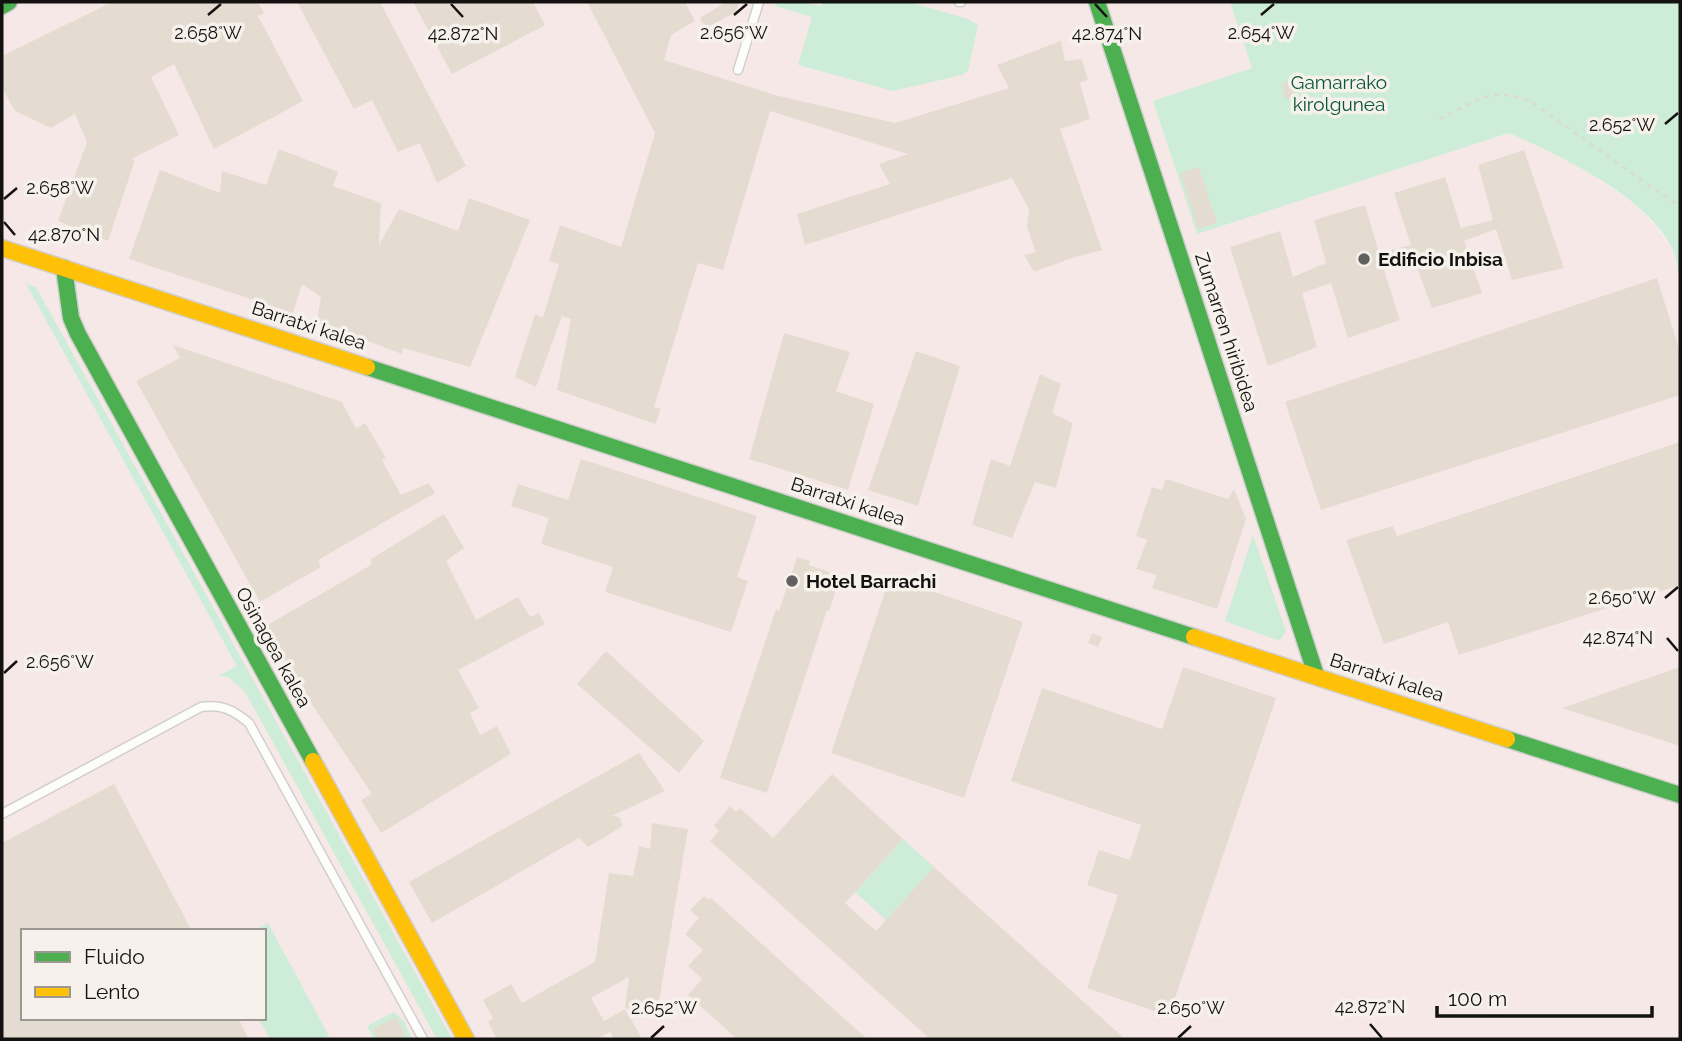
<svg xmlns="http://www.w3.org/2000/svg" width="1682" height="1041" font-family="Raleway,sans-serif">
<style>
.industrial{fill:#f7e8e8;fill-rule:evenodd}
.green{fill:#cdedd9}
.building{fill:#e4dcd0}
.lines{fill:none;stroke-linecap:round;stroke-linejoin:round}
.lane-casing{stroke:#d1cfcd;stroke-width:11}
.fast-casing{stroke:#d1cfcd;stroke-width:19}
.slow-casing{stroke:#d1cfcd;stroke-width:19}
.path{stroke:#dad9d9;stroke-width:2.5;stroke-dasharray:5 5;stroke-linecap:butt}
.lane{stroke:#fdfdfc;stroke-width:8}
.fast{stroke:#4caf50;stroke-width:16}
.slow{stroke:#ffc107;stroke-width:16}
.ticks{fill:none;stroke:#131210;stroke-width:2.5}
.poi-dot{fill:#61605e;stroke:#f6f1eb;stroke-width:2.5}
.labels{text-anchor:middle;stroke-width:7;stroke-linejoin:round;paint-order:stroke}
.park-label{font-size:19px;fill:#045837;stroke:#f6f1eb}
.poi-label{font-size:19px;font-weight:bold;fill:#131210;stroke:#f6f1eb;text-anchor:start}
.street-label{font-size:19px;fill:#131210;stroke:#f6f1eb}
.ticks-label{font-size:18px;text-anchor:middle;fill:#131210;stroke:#f6f1eb;stroke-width:7;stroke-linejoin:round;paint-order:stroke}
</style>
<rect width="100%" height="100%" fill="#f3f1ee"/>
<!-- industrial -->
<path class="industrial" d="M 2,2 L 1230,2 L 1253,68 L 1197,234 L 1509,133 L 1565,159 L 1599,179 L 1638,207 L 1656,227 L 1671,246 L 1680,277 L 1680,1039 L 2,1039 ZM 23,931 L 264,931 L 264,1018 L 23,1018 Z"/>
<!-- green -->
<g class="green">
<path d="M 777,2 L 802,2 L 821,6 L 822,2 L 909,2 L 968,19 L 978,25 L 968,71 L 962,75 L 893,91 L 798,65 L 812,17 L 775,6 Z"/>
<path d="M 1230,2 L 1680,2 L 1680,277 C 1677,267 1676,255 1671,246 C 1644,195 1560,156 1509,133 L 1197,234 L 1153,101 L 1252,68 Z"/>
<path d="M 26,284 L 36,287 L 452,1039 L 437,1039 L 245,692 L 228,677 L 218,676 L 237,666 Z"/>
<path d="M 1253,535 L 1286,631 L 1281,639 L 1277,640 L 1225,621 Z"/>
<path d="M 903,839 L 934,867 L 886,920 L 808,849 L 812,844 L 860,887 Z"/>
<path d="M 268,923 L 329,1036 L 323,1039 L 270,1039 L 258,1018 L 264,1018 L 264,931 L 253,931 Z"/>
<path d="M 394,1012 L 404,1021 L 412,1039 L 374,1039 L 367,1026 Z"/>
</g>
<!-- building -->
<g class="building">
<path d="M 112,2 L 258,2 L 264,13 L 258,16 L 303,101 L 214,149 L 174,64 L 151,77 L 179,135 L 131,159 L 135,160 L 108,241 L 58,221 L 87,142 L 75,114 L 51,128 L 15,111 L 2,88 L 2,56 Z"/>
<path d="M 297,2 L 380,2 L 466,166 L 437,183 L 420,143 L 398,152 L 372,100 L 354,109 Z"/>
<path d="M 413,2 L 533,2 L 545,25 L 452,74 Z"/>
<path d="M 587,2 L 685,2 L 695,21 L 671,35 L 664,60 L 775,95 L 895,123 L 1009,88 L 997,65 L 1061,41 L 1065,61 L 1082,59 L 1088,80 L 1080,83 L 1090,119 L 1060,129 L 1102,250 L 1072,258 L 1034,272 L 1024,255 L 1036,252 L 1027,227 L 1029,209 L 1012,178 L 805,245 L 797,214 L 890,184 L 879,164 L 908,154 L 770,111 L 723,270 L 698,263 L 654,407 L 661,409 L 655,424 L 557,390 L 571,319 L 562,316 L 536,387 L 515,377 L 535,314 L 543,318 L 559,264 L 549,261 L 560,225 L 621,247 L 655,133 Z"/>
<path d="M 726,2 L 739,2 L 736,12 L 705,28 L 700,18 Z"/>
<path d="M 1292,80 L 1295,94 L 1285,100 L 1282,83 Z"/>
<path d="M 279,149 L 338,172 L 333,186 L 381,203 L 379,245 L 399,209 L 458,231 L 469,198 L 530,220 L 470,367 L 403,348 L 402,354 L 317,322 L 321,297 L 302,284 L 293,313 L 129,259 L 160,170 L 220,193 L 222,171 L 266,185 Z"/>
<path d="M 1524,150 L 1564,268 L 1512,280 L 1496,229 L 1464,241 L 1482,293 L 1432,308 L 1412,255 L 1383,267 L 1400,320 L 1348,338 L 1331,283 L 1302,293 L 1317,347 L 1268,366 L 1230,247 L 1280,231 L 1293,277 L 1326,263 L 1314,220 L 1365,205 L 1379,253 L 1411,245 L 1394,193 L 1445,177 L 1461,228 L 1493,220 L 1478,165 Z"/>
<path d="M 1199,167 L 1217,223 L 1198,229 L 1180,173 Z"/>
<path d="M 1657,278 L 1680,352 L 1680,395 L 1321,510 L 1285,402 Z"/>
<path d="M 784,333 L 850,352 L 836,391 L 874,404 L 848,490 L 749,459 Z"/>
<path d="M 173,345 L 342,402 L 356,429 L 365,423 L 386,458 L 382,460 L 401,495 L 429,483 L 435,493 L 318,560 L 321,567 L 260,602 L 136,381 L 180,358 Z"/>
<path d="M 916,351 L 960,366 L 918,506 L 868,490 Z"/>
<path d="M 1040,374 L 1061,384 L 1052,413 L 1073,423 L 1056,488 L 1035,482 L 1012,538 L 972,525 L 991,459 L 1010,466 Z"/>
<path d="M 1680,442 L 1680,585 L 1459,655 L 1448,622 L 1384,644 L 1346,540 L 1393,526 L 1397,536 Z"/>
<path d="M 581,459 L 757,516 L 737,577 L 748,581 L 731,632 L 605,592 L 613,567 L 541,544 L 549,518 L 511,506 L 518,484 L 568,500 Z"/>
<path d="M 1166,479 L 1228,499 L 1234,489 L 1246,519 L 1217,609 L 1152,588 L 1157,575 L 1136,569 L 1147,540 L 1136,536 L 1152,487 L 1162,490 Z"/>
<path d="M 444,514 L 464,548 L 446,561 L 476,620 L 518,597 L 530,617 L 539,613 L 545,624 L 458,670 L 479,708 L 470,713 L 480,735 L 497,726 L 511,754 L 381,833 L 361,800 L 372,794 L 309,700 L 264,627 L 371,565 L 371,559 Z"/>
<path d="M 797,557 L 810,561 L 809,565 L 841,576 L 829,611 L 827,610 L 767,793 L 720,778 L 776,609 L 779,611 Z"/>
<path d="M 890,577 L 1023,622 L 964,798 L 831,753 Z"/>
<path d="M 1092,633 L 1102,637 L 1098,647 L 1088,643 Z"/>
<path d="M 606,651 L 704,741 L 679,773 L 577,684 Z"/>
<path d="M 1183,667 L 1276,698 L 1169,1016 L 1087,988 L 1118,895 L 1087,885 L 1099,850 L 1130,860 L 1141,825 L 1011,781 L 1042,688 L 1162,729 Z"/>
<path d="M 1680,667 L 1680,746 L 1562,708 Z"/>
<path d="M 639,753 L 665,791 L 612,816 L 619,817 L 623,826 L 588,847 L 579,838 L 432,923 L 409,882 Z"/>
<path d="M 832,774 L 903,839 L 845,903 L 876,931 L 934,867 L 1125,1039 L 930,1039 L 710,841 L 719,831 L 714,826 L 730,806 L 736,812 L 740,808 L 773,838 Z"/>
<path d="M 114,784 L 192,931 L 23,931 L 23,1018 L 238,1018 L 249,1039 L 2,1039 L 2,843 Z"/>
<path d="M 652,823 L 688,829 L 657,1013 L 625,1008 L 629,977 L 591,998 L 604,1021 L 625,1009 L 642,1039 L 614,1039 L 610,1032 L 597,1039 L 497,1039 L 488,1022 L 493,1018 L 483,1000 L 511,984 L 522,1003 L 595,962 L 609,873 L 633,876 L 639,846 L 650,849 Z"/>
<path d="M 704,896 L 709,900 L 711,898 L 867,1039 L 737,1039 L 688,995 L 702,979 L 688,966 L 703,950 L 685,934 L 699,918 L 690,910 Z"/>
<path d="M 396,1017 L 406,1035 L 399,1039 L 378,1039 L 373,1029 Z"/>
</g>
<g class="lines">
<defs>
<g id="lane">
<path d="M 959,2 L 961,2"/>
<path d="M 738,70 L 759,2"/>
<path d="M 2,814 L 201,707 C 222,704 233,710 249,723 L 423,1039"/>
</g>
<g id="fast">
<path d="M 1097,2 L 1316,675"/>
<path d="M 2,6 L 9,2"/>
<path d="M 64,268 L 71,318 L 78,334 L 313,761"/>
<path d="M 367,367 L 1194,637"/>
<path d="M 1507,739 L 1680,795"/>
</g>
<g id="slow">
<path d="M 2,248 L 367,367"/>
<path d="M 1194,637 L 1507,739"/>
<path d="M 313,761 L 466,1039"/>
</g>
</defs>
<!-- lane casing -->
<use href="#lane" class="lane-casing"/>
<!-- fast casing -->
<use href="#fast" class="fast-casing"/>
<!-- slow casing -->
<use href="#slow" class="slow-casing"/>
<!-- path -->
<path class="path" d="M 1439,119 C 1476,102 1492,84 1533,103 L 1680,207"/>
<!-- lane -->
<use href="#lane" class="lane"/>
<!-- fast -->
<use href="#fast" class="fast"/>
<!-- slow -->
<use href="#slow" class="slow"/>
</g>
<!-- ticks -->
<path class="ticks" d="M 451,4 L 463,17M 1095,4 L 1107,17M 208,15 L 221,4M 734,15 L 747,4M 1261,15 L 1274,4M 1665,124 L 1678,113M 4,199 L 17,188M 4,222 L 15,235M 1665,598 L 1678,587M 1667,638 L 1678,651M 4,673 L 17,661M 1370,1024 L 1382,1038M 651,1038 L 664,1026M 1178,1038 L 1191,1026"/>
<!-- markers -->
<g class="poi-dot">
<circle cx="1364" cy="259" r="7"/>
<circle cx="792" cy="581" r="7"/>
</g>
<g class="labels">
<!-- park labels -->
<g class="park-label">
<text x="1339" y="89">Gamarrako<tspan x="1339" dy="22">kirolgunea</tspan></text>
</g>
<!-- poi labels -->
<g class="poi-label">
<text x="1378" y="266">Edificio Inbisa</text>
<text x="806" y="588">Hotel Barrachi</text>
</g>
<!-- street labels -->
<g class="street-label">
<text transform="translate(309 325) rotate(18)" y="7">Barratxi kalea</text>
<text transform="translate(1227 332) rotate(72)" y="7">Zumarren hiribidea</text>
<text transform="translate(848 501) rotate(18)" y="7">Barratxi kalea</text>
<text transform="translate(274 647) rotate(61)" y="7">Osinagea kalea</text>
<text transform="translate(1387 677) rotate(18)" y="7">Barratxi kalea</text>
</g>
</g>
<g class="ticks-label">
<text x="208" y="39">2.658°W</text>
<text x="734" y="39">2.656°W</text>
<text x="1261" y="39">2.654°W</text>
<text x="463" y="40">42.872°N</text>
<text x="1107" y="40">42.874°N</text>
<text x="1622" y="131">2.652°W</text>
<text x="60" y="194">2.658°W</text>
<text x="64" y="241">42.870°N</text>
<text x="1622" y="604">2.650°W</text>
<text x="1618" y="644">42.874°N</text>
<text x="60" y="668">2.656°W</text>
<text x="1370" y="1013">42.872°N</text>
<text x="664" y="1014">2.652°W</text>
<text x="1191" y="1014">2.650°W</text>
</g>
<!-- border -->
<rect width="1682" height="1041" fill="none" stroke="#131210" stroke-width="7"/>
<!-- legend -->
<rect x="21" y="929" width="245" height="91" fill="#f6f1eb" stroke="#9b9893" stroke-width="2"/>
<rect x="35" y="952" width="35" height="10" fill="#4caf50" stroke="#9b9893" stroke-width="2"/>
<text x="84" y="964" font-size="21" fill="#131210">Fluido</text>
<rect x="35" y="987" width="35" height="10" fill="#ffc107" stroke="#9b9893" stroke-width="2"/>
<text x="84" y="999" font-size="21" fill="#131210">Lento</text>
<!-- scale -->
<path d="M1437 1006v10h215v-10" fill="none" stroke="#131210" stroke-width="3.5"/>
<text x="1448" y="1006" font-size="21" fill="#131210" stroke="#f6f1eb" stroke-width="5" paint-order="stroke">100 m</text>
</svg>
